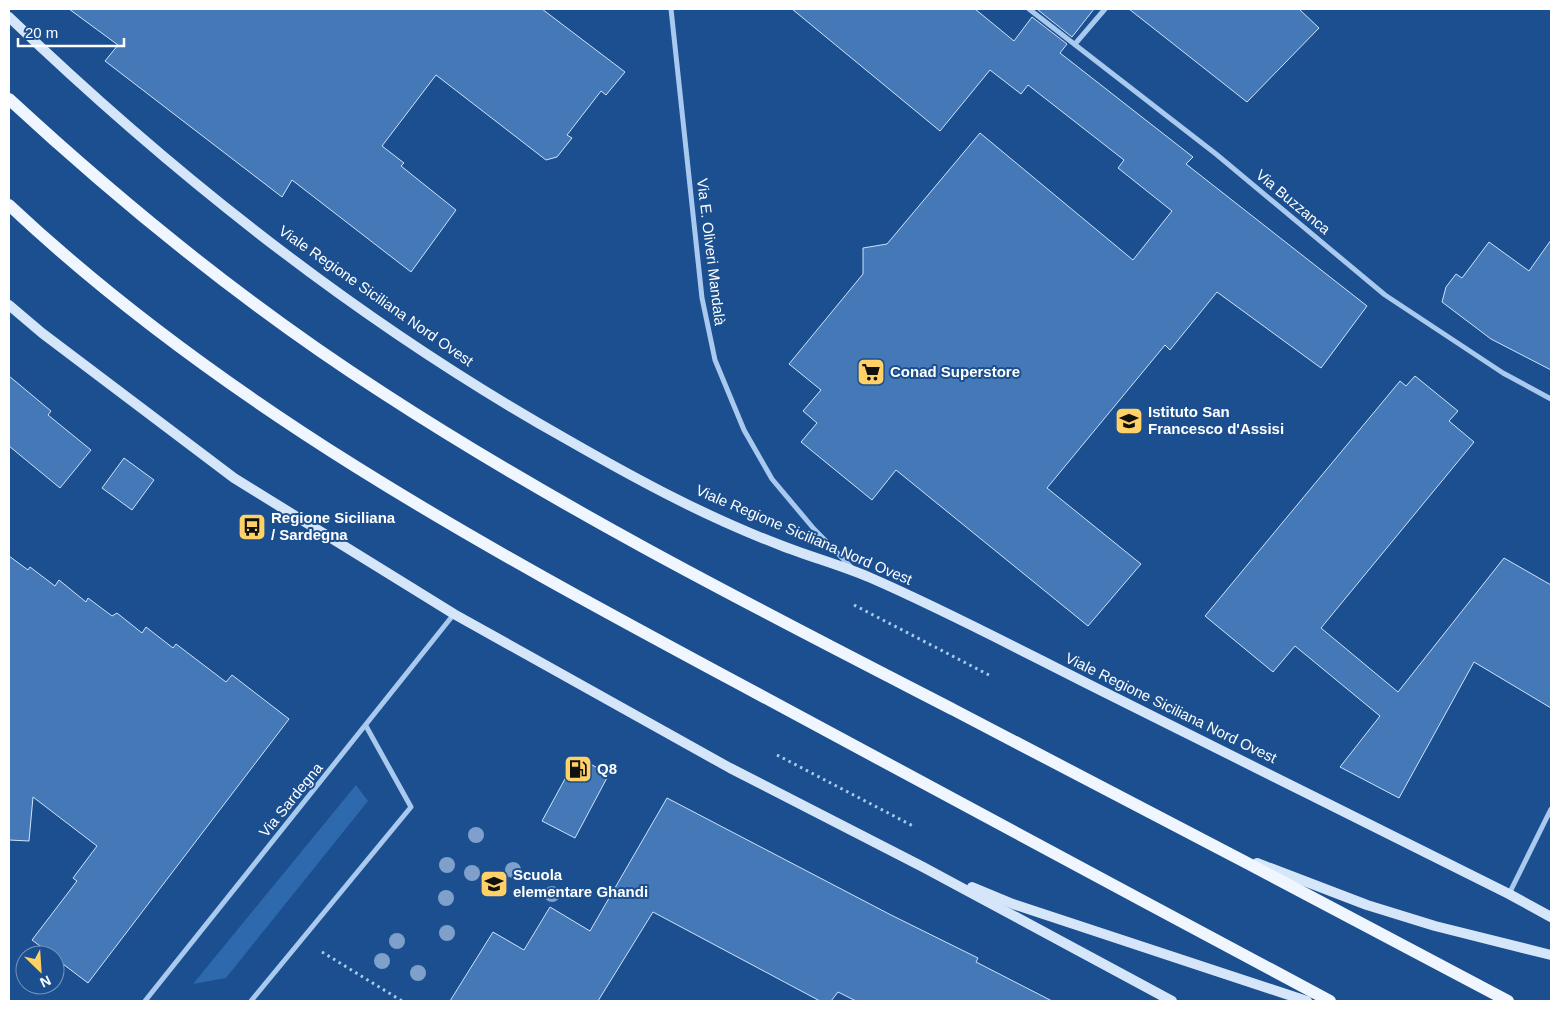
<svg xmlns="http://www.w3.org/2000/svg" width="1560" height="1010" font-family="Helvetica,sans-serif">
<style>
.green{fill:#2e69ad}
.building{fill:#4478b7;stroke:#cfe3fa}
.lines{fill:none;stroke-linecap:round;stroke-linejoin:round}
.path{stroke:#a9c9ee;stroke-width:3;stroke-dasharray:2.5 4;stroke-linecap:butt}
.street{stroke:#a9c9ee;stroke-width:5}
.secondary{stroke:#d6e6fa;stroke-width:10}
.primary{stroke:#f0f6ff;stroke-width:12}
.tree{fill:#7ea0ca}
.labels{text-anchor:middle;stroke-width:4;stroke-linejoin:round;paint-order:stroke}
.street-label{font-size:15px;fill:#fff;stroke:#1b4f8f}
.poi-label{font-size:15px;font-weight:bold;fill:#fff;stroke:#1b4f8f;text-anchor:start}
</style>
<rect width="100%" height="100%" fill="#1b4f8f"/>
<!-- green -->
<path class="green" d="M 356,785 L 368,801 L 226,978 L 193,984 Z"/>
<!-- building -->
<g class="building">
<path d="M 69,9 L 542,9 L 625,72 L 606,95 L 601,91 L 567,135 L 572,138 L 557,157 L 546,160 L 436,75 L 382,146 L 404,163 L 401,166 L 456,210 L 411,272 L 292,180 L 282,197 L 105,61 L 118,45 Z"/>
<path d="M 792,9 L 975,9 L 1014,41 L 1032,17 L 1067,44 L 1060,53 L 1193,157 L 1186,164 L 1367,306 L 1321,368 L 1217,292 L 1170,350 L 1165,345 L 1047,488 L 1141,564 L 1088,626 L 896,470 L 872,500 L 801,442 L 817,423 L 803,411 L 821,390 L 789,364 L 863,274 L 863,248 L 887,244 L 980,133 L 1133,260 L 1172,211 L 1118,168 L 1124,160 L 1028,85 L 1021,94 L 990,70 L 940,131 Z"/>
<path d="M 1039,9 L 1094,9 L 1072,37 L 1038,10 Z"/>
<path d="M 1129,9 L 1299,9 L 1319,28 L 1247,102 Z"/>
<path d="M 1551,240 L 1551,370 L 1491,339 L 1442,302 L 1446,287 L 1456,274 L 1462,278 L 1489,242 L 1529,271 Z"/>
<path d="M 9,376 L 51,411 L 48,415 L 91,450 L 60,488 L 9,446 Z"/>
<path d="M 1415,376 L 1458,411 L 1449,421 L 1474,442 L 1321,628 L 1398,692 L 1504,558 L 1551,585 L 1551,708 L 1474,662 L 1399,798 L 1340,767 L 1380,716 L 1295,646 L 1273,672 L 1205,616 L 1400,381 L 1406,386 Z"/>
<path d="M 124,458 L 154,480 L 132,510 L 102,488 Z"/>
<path d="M 9,556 L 28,570 L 30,567 L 55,586 L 59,580 L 86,602 L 88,598 L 112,616 L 117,613 L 142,633 L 146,627 L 173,648 L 176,644 L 226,682 L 232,675 L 289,719 L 88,983 L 55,958 L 55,955 L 52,955 L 32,940 L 77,881 L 73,878 L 97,846 L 33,797 L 29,841 L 9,840 Z"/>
<path d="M 577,757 L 609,774 L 575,838 L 542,821 Z"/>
<path d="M 667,798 L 891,915 L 978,958 L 976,962 L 1052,1001 L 856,1001 L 838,992 L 831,1001 L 820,1001 L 653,912 L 598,1001 L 450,1001 L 493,932 L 524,950 L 550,907 L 590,931 Z"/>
</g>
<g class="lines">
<!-- path -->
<g class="path">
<path d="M 854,605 L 989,675"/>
<path d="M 777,755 L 915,827"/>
<path d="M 322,952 L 402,1001"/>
</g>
<!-- street -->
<g class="street">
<path d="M 671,9 L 702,298 L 715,360 L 744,430 L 772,479 L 814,529 L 853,569"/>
<path d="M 1029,9 L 1216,154 L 1385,295 L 1503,373 L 1551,399"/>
<path d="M 1075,44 L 1105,9"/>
<path d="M 1509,894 L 1551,809"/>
<path d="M 145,1001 L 454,614"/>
<path d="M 251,1001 L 411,807 L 366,726"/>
</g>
<!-- secondary -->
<g class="secondary">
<path d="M 9,17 C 178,179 363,325 568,440 C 636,479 706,517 780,545 C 810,557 841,565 871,578 C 949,612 1024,652 1100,690 C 1236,758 1373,826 1509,894 L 1551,917"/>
<path d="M 9,305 L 42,333 L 234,478 L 454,614 L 730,768 L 923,867 L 1172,1001"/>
<path d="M 1257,863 L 1367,905 L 1435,926 L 1551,955"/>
<path d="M 972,887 L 1013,904 L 1307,1001"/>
</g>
<!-- primary -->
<g class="primary">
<path d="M 9,99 C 126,207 249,307 383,393 C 566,512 760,610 954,710 C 1139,806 1324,903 1508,1001"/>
<path d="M 9,205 C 222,405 479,544 734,681 C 933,788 1131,895 1330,1001"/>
</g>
</g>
<!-- trees -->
<g class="tree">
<circle cx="476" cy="835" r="8"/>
<circle cx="447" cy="865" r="8"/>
<circle cx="513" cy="870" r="8"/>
<circle cx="472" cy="873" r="8"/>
<circle cx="552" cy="894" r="8"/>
<circle cx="446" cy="898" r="8"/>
<circle cx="447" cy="933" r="8"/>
<circle cx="397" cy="941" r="8"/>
<circle cx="382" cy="961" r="8"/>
<circle cx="418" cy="973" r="8"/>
</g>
<!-- icons -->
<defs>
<symbol id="supermarket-square" viewBox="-11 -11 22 22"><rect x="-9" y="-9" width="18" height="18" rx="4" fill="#ffd166" stroke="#1b4f8f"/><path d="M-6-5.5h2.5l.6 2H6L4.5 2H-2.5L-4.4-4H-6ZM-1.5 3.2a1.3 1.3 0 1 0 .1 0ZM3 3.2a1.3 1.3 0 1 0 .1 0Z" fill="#111"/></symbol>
<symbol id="school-square" viewBox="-11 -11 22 22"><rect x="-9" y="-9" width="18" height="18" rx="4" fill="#ffd166" stroke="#1b4f8f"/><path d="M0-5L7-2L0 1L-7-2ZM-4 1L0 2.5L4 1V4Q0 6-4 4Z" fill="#111"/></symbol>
<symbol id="bus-square" viewBox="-11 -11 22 22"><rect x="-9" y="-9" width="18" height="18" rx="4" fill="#ffd166" stroke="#1b4f8f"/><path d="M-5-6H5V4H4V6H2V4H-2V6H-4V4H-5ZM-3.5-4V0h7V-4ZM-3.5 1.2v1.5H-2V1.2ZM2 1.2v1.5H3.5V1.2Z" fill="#111"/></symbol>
<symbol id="fuel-square" viewBox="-11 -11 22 22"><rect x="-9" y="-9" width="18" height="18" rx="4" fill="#ffd166" stroke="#1b4f8f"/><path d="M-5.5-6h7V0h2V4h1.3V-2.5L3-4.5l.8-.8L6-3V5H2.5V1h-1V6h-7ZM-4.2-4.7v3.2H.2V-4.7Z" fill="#111"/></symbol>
</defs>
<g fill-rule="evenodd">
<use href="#supermarket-square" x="855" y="356" width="32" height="32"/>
<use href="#school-square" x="1113" y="405" width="32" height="32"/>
<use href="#bus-square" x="236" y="511" width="32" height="32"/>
<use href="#fuel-square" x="562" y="753" width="32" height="32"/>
<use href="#school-square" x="478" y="868" width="32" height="32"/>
</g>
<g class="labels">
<!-- street labels -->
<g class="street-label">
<text transform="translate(1293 202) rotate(40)" y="5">Via Buzzanca</text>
<text transform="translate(711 252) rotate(83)" y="5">Via E. Oliveri Mandalà</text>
<text transform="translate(376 296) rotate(35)" y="5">Viale Regione Siciliana Nord Ovest</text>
<text transform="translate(804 535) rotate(23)" y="5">Viale Regione Siciliana Nord Ovest</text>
<text transform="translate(1171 708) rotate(26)" y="5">Viale Regione Siciliana Nord Ovest</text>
<text transform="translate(291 800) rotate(-51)" y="5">Via Sardegna</text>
</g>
<!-- poi labels -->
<g class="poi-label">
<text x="890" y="377">Conad Superstore</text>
<text x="1148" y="417">Istituto San<tspan x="1148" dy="17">Francesco d'Assisi</tspan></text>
<text x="271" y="523">Regione Siciliana<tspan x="271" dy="17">/ Sardegna</tspan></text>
<text x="597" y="774">Q8</text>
<text x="513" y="880">Scuola<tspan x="513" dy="17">elementare Ghandi</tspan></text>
</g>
</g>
<!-- border -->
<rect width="1560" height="1010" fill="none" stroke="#ffffff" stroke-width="20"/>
<!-- north arrow -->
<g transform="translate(40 970) rotate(155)"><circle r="24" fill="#1b4f8f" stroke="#7695bc"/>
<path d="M0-4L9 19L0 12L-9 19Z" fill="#ffd166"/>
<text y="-8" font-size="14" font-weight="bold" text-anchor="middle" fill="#ffffff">N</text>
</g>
<!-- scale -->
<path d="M18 38v8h106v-8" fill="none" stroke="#ffffff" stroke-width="2.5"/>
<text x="25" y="38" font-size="15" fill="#ffffff" stroke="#1b4f8f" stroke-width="4" paint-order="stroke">20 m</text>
</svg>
